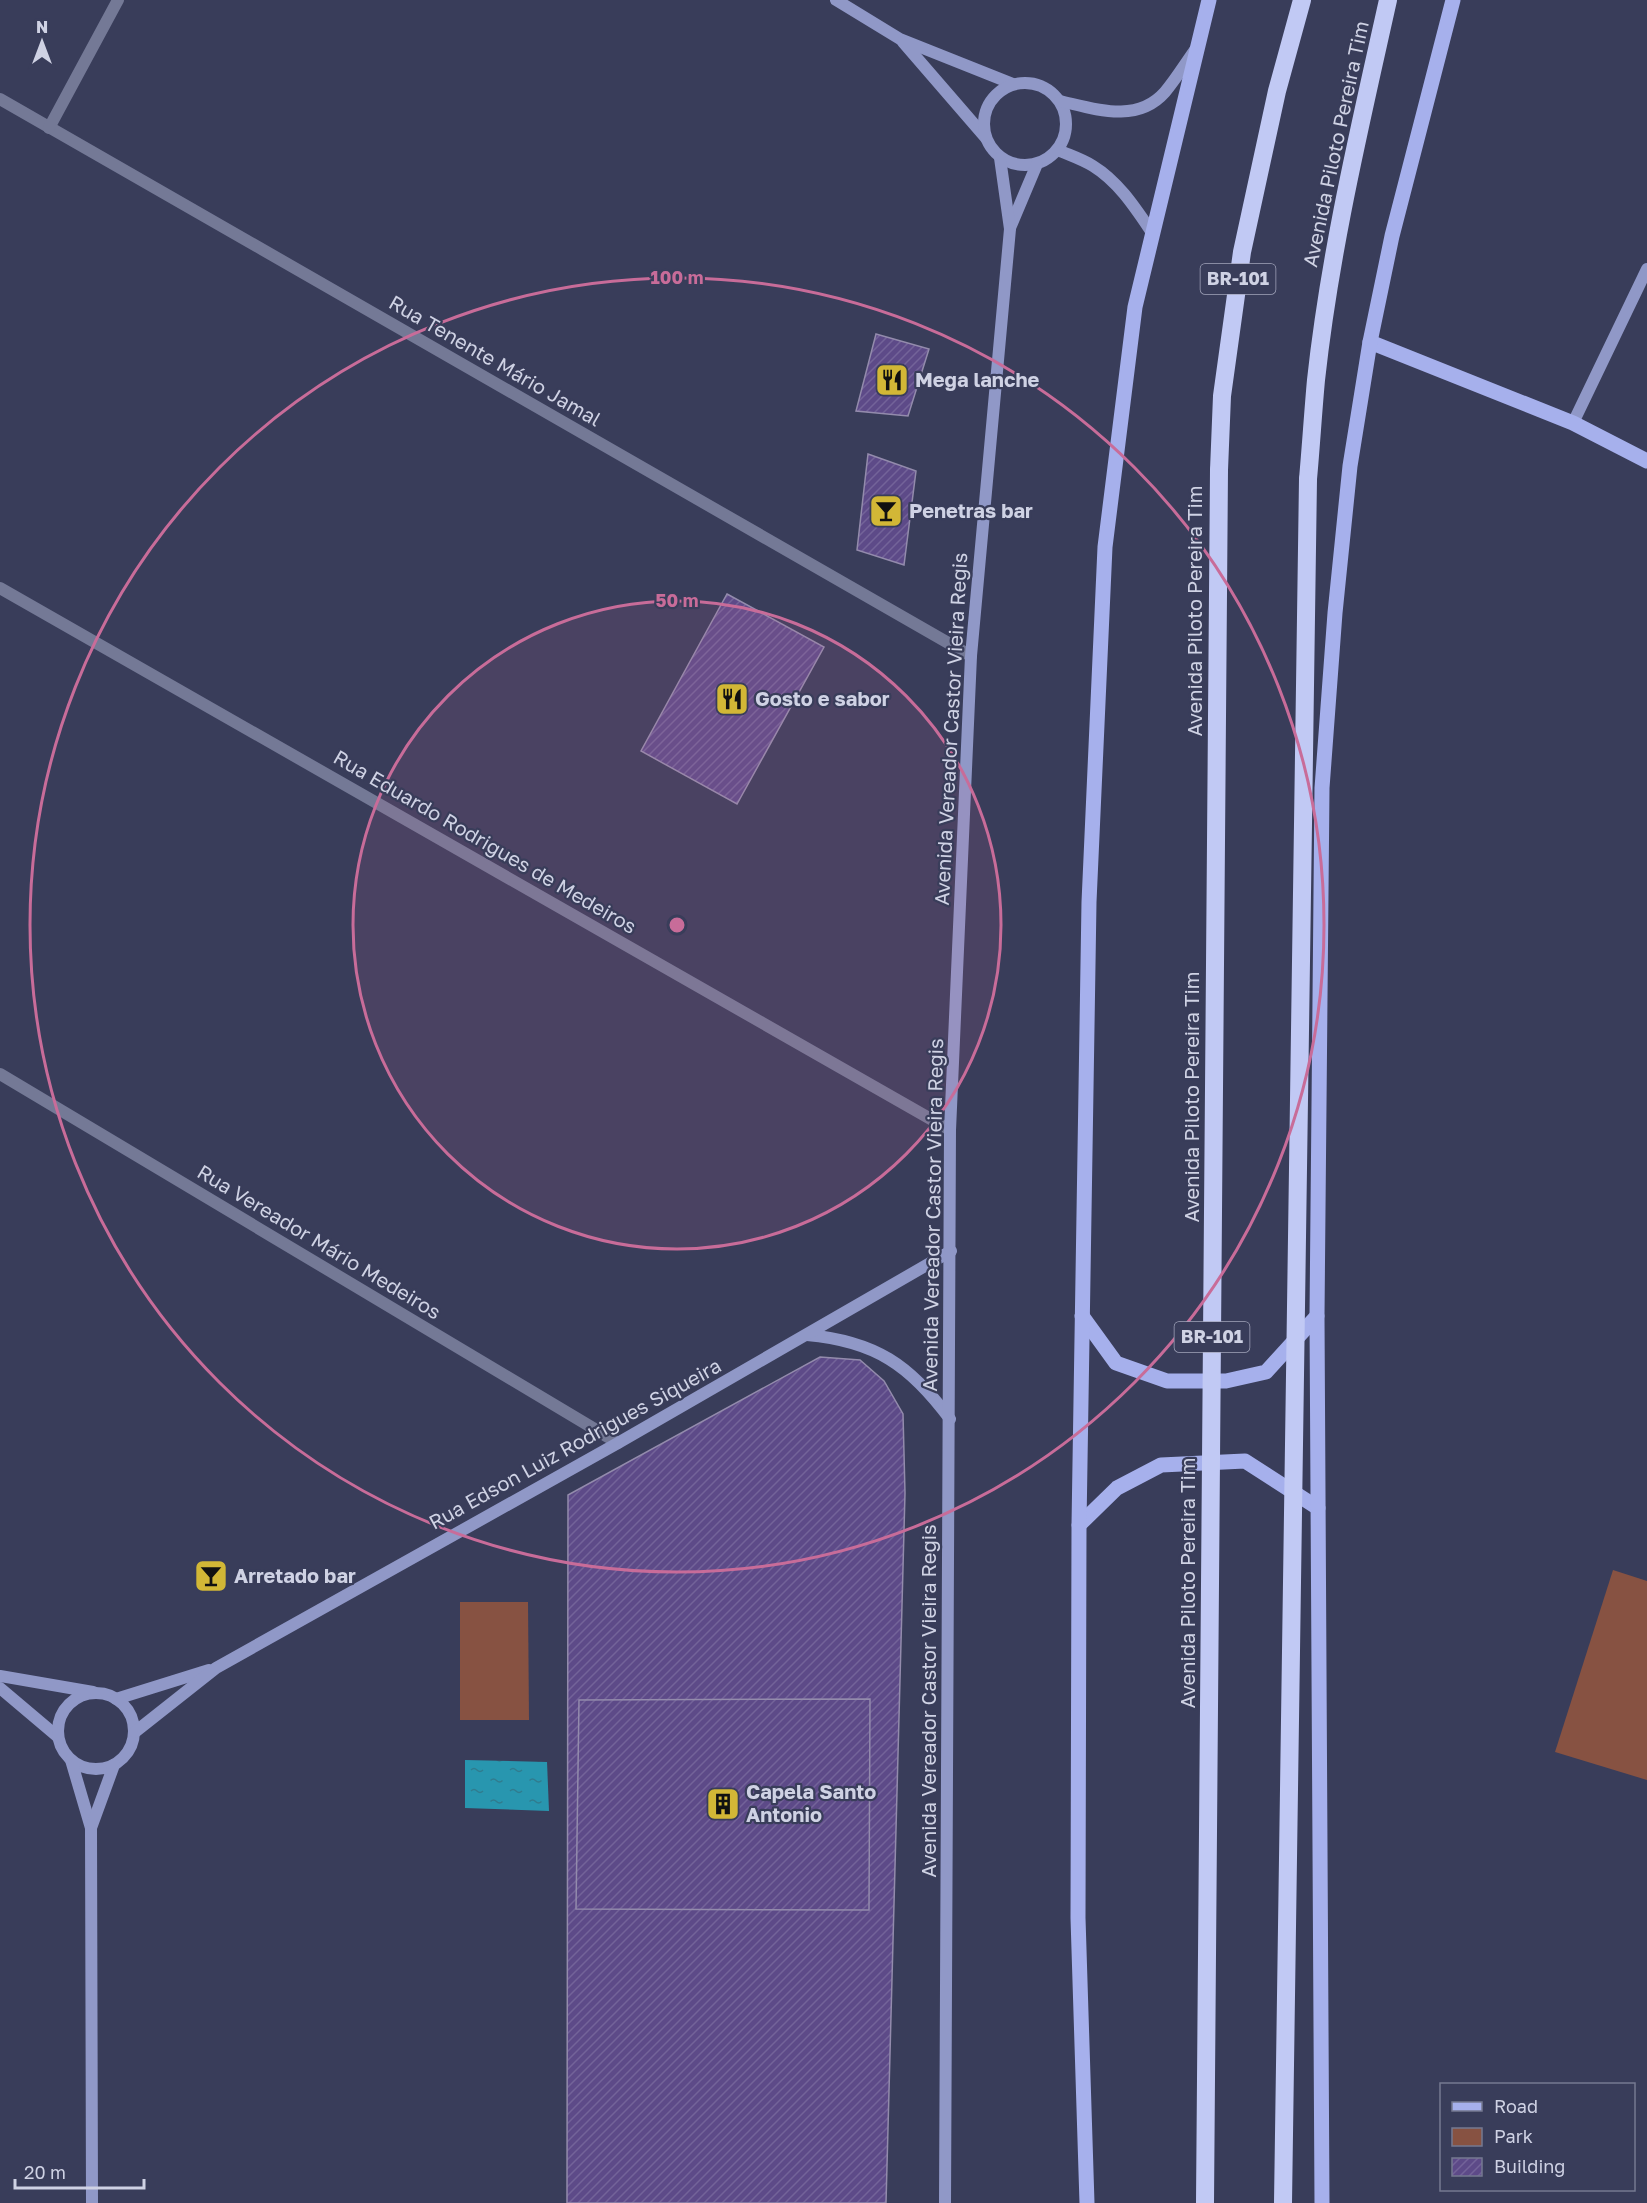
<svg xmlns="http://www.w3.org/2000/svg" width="1647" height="2203" font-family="'Golos Text',sans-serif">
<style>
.green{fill:#875242}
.water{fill:url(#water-ripples)}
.building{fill:url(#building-hatch);stroke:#938bac;stroke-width:1.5}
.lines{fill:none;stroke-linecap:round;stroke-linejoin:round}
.street{stroke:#747996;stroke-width:12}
.secondary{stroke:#9098c7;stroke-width:12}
.primary{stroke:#a6b0ec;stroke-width:15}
.highway{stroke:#c1c9f4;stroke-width:18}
.highway-bridge{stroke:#c1c9f4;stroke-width:18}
.ring{fill:none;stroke:#c86c99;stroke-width:3}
.labels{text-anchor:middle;stroke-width:4.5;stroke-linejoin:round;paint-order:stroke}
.shield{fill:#393d5a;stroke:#a2a5bb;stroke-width:1.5}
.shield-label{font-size:18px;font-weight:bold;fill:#cfd2e4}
.street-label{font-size:20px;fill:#cfd2e4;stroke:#393d5a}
.poi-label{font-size:20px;font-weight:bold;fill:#cfd2e4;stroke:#393d5a;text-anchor:start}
.centre{fill:#c86c99;stroke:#393d5a;stroke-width:3}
.ring-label{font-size:18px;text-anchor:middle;font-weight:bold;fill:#c86c99;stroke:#393d5a;stroke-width:4.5;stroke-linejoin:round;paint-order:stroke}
</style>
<defs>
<pattern id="water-ripples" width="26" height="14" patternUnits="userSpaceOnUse" patternTransform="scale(1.5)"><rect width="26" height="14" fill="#2896af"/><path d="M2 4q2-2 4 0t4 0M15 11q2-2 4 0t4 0" fill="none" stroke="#2f7c8f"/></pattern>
<pattern id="building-hatch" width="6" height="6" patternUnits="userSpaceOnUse" patternTransform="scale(1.5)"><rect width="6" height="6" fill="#5d4a88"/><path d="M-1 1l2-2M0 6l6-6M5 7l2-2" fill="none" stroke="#736399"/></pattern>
</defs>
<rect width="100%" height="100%" fill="#393d5a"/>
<!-- green -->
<g class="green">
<path d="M 1613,1570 L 1647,1581 L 1647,1780 L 1555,1752 Z"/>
<path d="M 460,1602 L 528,1602 L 529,1720 L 460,1720 Z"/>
</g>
<!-- water -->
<path class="water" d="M 465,1760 L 547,1762 L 549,1811 L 465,1808 Z"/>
<!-- building -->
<g class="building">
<path d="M 876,334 L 929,349 L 908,416 L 856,411 Z"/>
<path d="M 868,454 L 916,471 L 904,565 L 857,550 Z"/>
<path d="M 727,594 L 824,647 L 737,804 L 641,751 Z"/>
<path d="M 820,1357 L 860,1360 L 884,1381 L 903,1414 L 905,1493 L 886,2203 L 567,2203 L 568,1495 Z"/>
<path d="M 870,1699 L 869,1910 L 576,1909 L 579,1700 Z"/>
</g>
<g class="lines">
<!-- street -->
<g class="street">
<path d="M 0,99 L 971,656"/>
<path d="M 49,128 L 118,0"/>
<path d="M 0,588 L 950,1130"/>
<path d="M 0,1074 L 618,1443"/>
</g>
<!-- secondary -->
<g class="secondary">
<path d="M 836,0 L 900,39 L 1013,84"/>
<path d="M 903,42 L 986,138"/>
<circle cx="1025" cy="124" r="41"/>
<path d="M 1060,101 C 1095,109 1137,124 1165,92 C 1176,79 1185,64 1195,50"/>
<path d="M 1058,150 C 1069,155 1082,159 1093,166 C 1119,182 1136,209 1153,234"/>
<path d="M 1010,228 L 1037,164"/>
<path d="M 1573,423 L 1647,269"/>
<path d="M 807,1335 C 875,1341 910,1365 950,1419"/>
<path d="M 0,1676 L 93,1692"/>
<path d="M 0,1688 L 58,1737"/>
<circle cx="96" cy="1731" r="38"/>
<path d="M 116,1699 L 209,1670"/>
<path d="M 135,1732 L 216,1668 L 618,1443 L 951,1251"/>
<path d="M 71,1760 L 91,1828 L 92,2203"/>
<path d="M 91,1828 L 114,1765"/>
<path d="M 945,2203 L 950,1130 L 971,656 L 1010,229 L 1000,158"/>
</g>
<!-- primary -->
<g class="primary">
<path d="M 1370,342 L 1573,423 L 1647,461"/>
<path d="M 1082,1316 L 1116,1363 L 1167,1381 L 1226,1381 L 1266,1372 L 1317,1316"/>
<path d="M 1079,1525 L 1117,1488 L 1161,1465 L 1245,1461 L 1318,1508"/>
<path d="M 1087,2203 L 1078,1918 L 1079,1525 L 1089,902 L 1105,547 L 1135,307 L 1209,0"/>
<path d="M 1322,2203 L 1317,1316 L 1322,788 L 1335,613 L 1350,466 L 1370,342 L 1392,236 L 1453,0"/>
</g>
<!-- highway -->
<g class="highway">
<path d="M 1219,470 L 1222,396 L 1242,252 L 1277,91 L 1302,0"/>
<path d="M 1308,479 C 1311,446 1313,413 1316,380 C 1330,251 1360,126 1388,0"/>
</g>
<!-- highway-bridge -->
<g class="highway-bridge">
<path d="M 1205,2203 L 1219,470"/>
<path d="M 1283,2203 L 1308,479"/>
</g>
</g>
<!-- distance rings -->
<circle cx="677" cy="925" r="324" fill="#c86c99" fill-opacity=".12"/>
<g class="ring">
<circle cx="677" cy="925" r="324"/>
<circle cx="677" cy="925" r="647"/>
</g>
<!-- icons -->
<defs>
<symbol id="restaurant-square" viewBox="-11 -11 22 22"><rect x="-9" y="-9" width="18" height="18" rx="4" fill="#d2b736" stroke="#393d5a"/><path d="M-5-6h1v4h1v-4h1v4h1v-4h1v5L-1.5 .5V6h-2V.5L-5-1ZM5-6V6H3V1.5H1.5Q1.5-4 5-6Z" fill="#111"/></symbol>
<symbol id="bar-square" viewBox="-11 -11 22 22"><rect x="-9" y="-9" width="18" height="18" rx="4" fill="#d2b736" stroke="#393d5a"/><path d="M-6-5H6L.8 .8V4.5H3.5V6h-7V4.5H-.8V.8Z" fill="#111"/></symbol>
<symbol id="building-square" viewBox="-11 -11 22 22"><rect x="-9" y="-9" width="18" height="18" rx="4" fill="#d2b736" stroke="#393d5a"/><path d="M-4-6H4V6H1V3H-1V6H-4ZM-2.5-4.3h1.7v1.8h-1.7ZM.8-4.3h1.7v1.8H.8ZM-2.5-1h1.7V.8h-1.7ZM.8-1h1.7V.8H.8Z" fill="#111"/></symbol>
</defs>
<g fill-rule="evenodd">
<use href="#restaurant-square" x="873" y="361" width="38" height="38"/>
<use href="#bar-square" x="867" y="492" width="38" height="38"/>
<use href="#restaurant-square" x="713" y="680" width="38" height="38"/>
<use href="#bar-square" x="192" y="1557" width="38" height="38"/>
<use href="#building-square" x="704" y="1785" width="38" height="38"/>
</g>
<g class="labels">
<!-- shield labels -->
<g class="shield">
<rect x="1200.5" y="264" width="75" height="30" rx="4.5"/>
<rect x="1174.5" y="1322" width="75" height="30" rx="4.5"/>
</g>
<g class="shield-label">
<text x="1238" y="285">BR-101</text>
<text x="1212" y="1343">BR-101</text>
</g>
<!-- street labels -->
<g class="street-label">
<text transform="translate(1336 144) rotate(-78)" y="7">Avenida Piloto Pereira Tim</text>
<text transform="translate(495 361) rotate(30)" y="7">Rua Tenente Mário Jamal</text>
<text transform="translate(1195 611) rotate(-90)" y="7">Avenida Piloto Pereira Tim</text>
<text transform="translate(951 729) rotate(-87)" y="7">Avenida Vereador Castor Vieira Regis</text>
<text transform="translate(485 842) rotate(30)" y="7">Rua Eduardo Rodrigues de Medeiros</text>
<text transform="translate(1192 1097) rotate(-90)" y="7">Avenida Piloto Pereira Tim</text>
<text transform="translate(933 1215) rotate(-89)" y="7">Avenida Vereador Castor Vieira Regis</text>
<text transform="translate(319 1242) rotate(31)" y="7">Rua Vereador Mário Medeiros</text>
<text transform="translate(575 1444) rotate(-29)" y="7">Rua Edson Luiz Rodrigues Siqueira</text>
<text transform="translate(1188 1583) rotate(-90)" y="7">Avenida Piloto Pereira Tim</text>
<text transform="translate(929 1701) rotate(-90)" y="7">Avenida Vereador Castor Vieira Regis</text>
</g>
<!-- poi labels -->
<g class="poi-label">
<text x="915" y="387">Mega lanche</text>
<text x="909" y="518">Penetras bar</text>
<text x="755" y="706">Gosto e sabor</text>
<text x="234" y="1583">Arretado bar</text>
<text x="746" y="1799">Capela Santo<tspan x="746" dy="23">Antonio</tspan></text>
</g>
</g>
<circle cx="677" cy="925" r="9" class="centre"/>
<g class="ring-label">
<text x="677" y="284">100 m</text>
<text x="677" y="607">50 m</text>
</g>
<!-- legend -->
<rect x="1440" y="2083" width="195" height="108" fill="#393d5a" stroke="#757991" stroke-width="1.5"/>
<rect x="1452" y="2102" width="30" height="9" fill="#a6b0ec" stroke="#757991" stroke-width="1.5"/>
<text x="1494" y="2113" font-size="18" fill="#cfd2e4">Road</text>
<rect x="1452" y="2128" width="30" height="18" fill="#875242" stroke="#757991" stroke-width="1.5"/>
<text x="1494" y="2143" font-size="18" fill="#cfd2e4">Park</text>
<rect x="1452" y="2158" width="30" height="18" fill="url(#building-hatch)" stroke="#757991" stroke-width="1.5"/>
<text x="1494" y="2173" font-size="18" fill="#cfd2e4">Building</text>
<!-- north arrow -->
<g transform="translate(42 42)" stroke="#393d5a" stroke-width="4.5" paint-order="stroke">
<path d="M0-4.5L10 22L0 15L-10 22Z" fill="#cfd2e4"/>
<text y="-9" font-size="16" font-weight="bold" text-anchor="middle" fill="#cfd2e4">N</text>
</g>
<!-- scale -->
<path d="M15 2179v9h129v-9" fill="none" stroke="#cfd2e4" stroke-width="3"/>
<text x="24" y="2179" font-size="18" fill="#cfd2e4" stroke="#393d5a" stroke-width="4.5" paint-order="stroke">20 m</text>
</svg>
